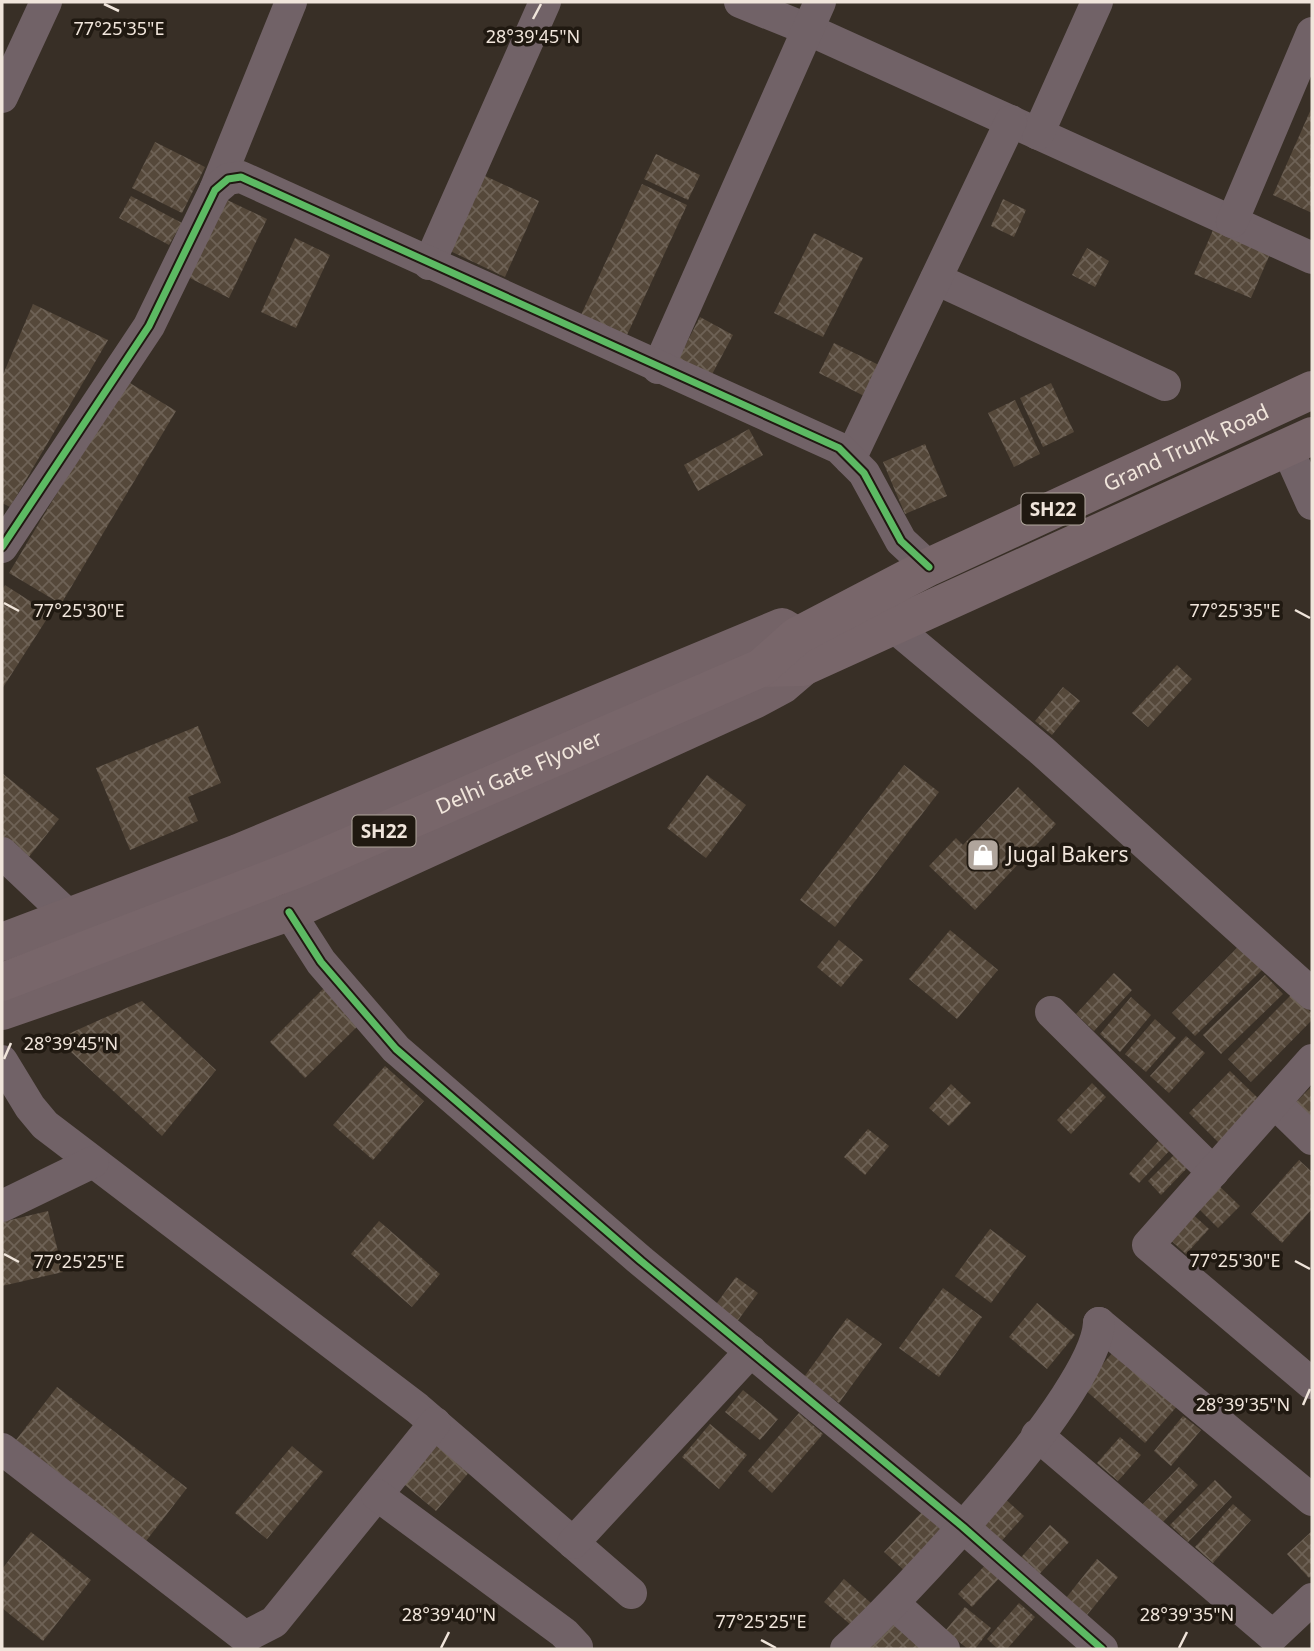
<svg xmlns="http://www.w3.org/2000/svg" width="1314" height="1651" font-family="'Noto Sans',sans-serif">
<style>
.building{fill:url(#building-cross-hatch)}
.lines{fill:none;stroke-linecap:round;stroke-linejoin:round}
.street{stroke:#716267;stroke-width:32}
.secondary{stroke:#746367;stroke-width:38}
.highway{stroke:#78666a;stroke-width:38}
.cycleway-casing{stroke:#201911;stroke-width:11}
.cycleway{stroke:#5cba63;stroke-width:7}
.ticks{fill:none;stroke:#f0e5db;stroke-width:2.5}
.labels{text-anchor:middle;stroke-width:7;stroke-linejoin:round;paint-order:stroke}
.shield{fill:#201911;stroke:#b2a89e;stroke-width:2}
.shield-label{font-size:19px;font-weight:bold;fill:#f0e5db}
.street-label{font-size:21px;fill:#f0e5db;stroke:#201911}
.poi-label{font-size:21px;fill:#f0e5db;stroke:#201911;text-anchor:start}
.ticks-label{font-size:18px;text-anchor:middle;fill:#f0e5db;stroke:#201911;stroke-width:7;stroke-linejoin:round;paint-order:stroke}
</style>
<defs>
<pattern id="building-cross-hatch" width="8" height="8" patternUnits="userSpaceOnUse" patternTransform="scale(1.75)"><rect width="8" height="8" fill="#55483a"/><path d="M0 0l8 8M0 8l8-8" fill="none" stroke="#6e6256"/></pattern>
</defs>
<rect width="100%" height="100%" fill="#382f26"/>
<!-- building -->
<g class="building">
<path d="M 1312,107 L 1312,213 L 1273,195 Z"/>
<path d="M 155,142 L 205,167 L 182,213 L 132,188 Z"/>
<path d="M 656,154 L 700,175 L 688,200 L 644,179 Z"/>
<path d="M 483,175 L 539,201 L 505,277 L 448,250 Z"/>
<path d="M 642,184 L 687,205 L 627,335 L 581,315 Z"/>
<path d="M 131,196 L 182,223 L 169,245 L 119,218 Z"/>
<path d="M 225,199 L 267,219 L 229,298 L 188,277 Z"/>
<path d="M 1003,199 L 1026,210 L 1014,237 L 991,226 Z"/>
<path d="M 1213,230 L 1270,254 L 1251,298 L 1194,274 Z"/>
<path d="M 814,233 L 863,258 L 823,337 L 774,313 Z"/>
<path d="M 295,238 L 330,255 L 296,328 L 261,312 Z"/>
<path d="M 1087,248 L 1109,261 L 1095,287 L 1072,275 Z"/>
<path d="M 33,304 L 108,340 L 10,507 L 2,503 L 2,377 Z"/>
<path d="M 700,317 L 733,335 L 709,380 L 676,363 Z"/>
<path d="M 834,343 L 883,367 L 868,398 L 819,373 Z"/>
<path d="M 125,380 L 176,411 L 61,604 L 9,573 Z"/>
<path d="M 1051,383 L 1074,432 L 1043,447 L 1020,398 Z"/>
<path d="M 1015,400 L 1040,454 L 1014,467 L 988,413 Z"/>
<path d="M 749,429 L 763,455 L 698,491 L 684,465 Z"/>
<path d="M 925,444 L 947,496 L 905,514 L 883,462 Z"/>
<path d="M 5,585 L 50,614 L 2,689 L 2,590 Z"/>
<path d="M 1177,665 L 1192,679 L 1148,727 L 1132,713 Z"/>
<path d="M 1063,687 L 1080,701 L 1052,735 L 1035,721 Z"/>
<path d="M 198,726 L 221,783 L 188,797 L 198,821 L 130,850 L 96,768 Z"/>
<path d="M 904,765 L 939,792 L 835,927 L 800,900 Z"/>
<path d="M 2,773 L 59,819 L 28,858 L 2,837 Z"/>
<path d="M 707,775 L 746,805 L 706,858 L 667,828 Z"/>
<path d="M 1018,787 L 1056,824 L 975,910 L 929,866 L 956,838 L 963,845 Z"/>
<path d="M 950,930 L 998,970 L 957,1019 L 909,979 Z"/>
<path d="M 839,940 L 863,960 L 841,987 L 817,967 Z"/>
<path d="M 1241,944 L 1264,968 L 1195,1036 L 1172,1013 Z"/>
<path d="M 1114,973 L 1132,990 L 1094,1031 L 1076,1014 Z"/>
<path d="M 1265,975 L 1283,994 L 1221,1054 L 1203,1035 Z"/>
<path d="M 329,983 L 365,1019 L 305,1078 L 270,1042 Z"/>
<path d="M 1292,994 L 1312,1013 L 1312,1020 L 1251,1082 L 1228,1059 Z"/>
<path d="M 1131,997 L 1151,1015 L 1120,1052 L 1100,1034 Z"/>
<path d="M 142,1001 L 216,1070 L 162,1136 L 57,1039 Z"/>
<path d="M 1155,1019 L 1176,1038 L 1146,1072 L 1125,1054 Z"/>
<path d="M 1186,1036 L 1205,1053 L 1169,1093 L 1150,1076 Z"/>
<path d="M 385,1066 L 424,1101 L 373,1160 L 333,1125 Z"/>
<path d="M 1230,1071 L 1264,1104 L 1223,1147 L 1189,1113 Z"/>
<path d="M 1092,1083 L 1106,1097 L 1071,1134 L 1057,1120 Z"/>
<path d="M 951,1084 L 971,1103 L 949,1126 L 929,1108 Z"/>
<path d="M 1312,1086 L 1312,1125 L 1292,1106 Z"/>
<path d="M 868,1129 L 889,1146 L 865,1175 L 844,1157 Z"/>
<path d="M 1161,1138 L 1172,1148 L 1139,1183 L 1129,1174 Z"/>
<path d="M 1178,1151 L 1191,1164 L 1161,1195 L 1148,1181 Z"/>
<path d="M 1299,1160 L 1312,1172 L 1312,1209 L 1282,1243 L 1251,1214 Z"/>
<path d="M 1216,1183 L 1240,1206 L 1218,1228 L 1194,1204 Z"/>
<path d="M 1188,1210 L 1209,1229 L 1186,1254 L 1165,1235 Z"/>
<path d="M 48,1211 L 63,1272 L 2,1286 L 2,1222 Z"/>
<path d="M 379,1221 L 440,1274 L 412,1307 L 351,1254 Z"/>
<path d="M 990,1229 L 1026,1256 L 991,1303 L 955,1276 Z"/>
<path d="M 736,1277 L 758,1293 L 736,1323 L 714,1307 Z"/>
<path d="M 943,1288 L 982,1317 L 939,1377 L 899,1348 Z"/>
<path d="M 1037,1303 L 1075,1335 L 1047,1369 L 1009,1337 Z"/>
<path d="M 847,1318 L 882,1344 L 839,1403 L 804,1377 Z"/>
<path d="M 1116,1349 L 1179,1404 L 1145,1443 L 1082,1387 Z"/>
<path d="M 57,1387 L 187,1488 L 146,1541 L 16,1440 Z"/>
<path d="M 743,1390 L 778,1419 L 760,1440 L 725,1412 Z"/>
<path d="M 799,1413 L 823,1434 L 772,1493 L 748,1471 Z"/>
<path d="M 1183,1416 L 1201,1430 L 1171,1466 L 1154,1451 Z"/>
<path d="M 710,1424 L 747,1455 L 719,1489 L 682,1457 Z"/>
<path d="M 1120,1437 L 1141,1455 L 1118,1481 L 1097,1463 Z"/>
<path d="M 434,1438 L 471,1470 L 436,1511 L 399,1480 Z"/>
<path d="M 292,1446 L 323,1472 L 267,1539 L 235,1513 Z"/>
<path d="M 1179,1467 L 1198,1485 L 1162,1523 L 1142,1505 Z"/>
<path d="M 1215,1480 L 1232,1497 L 1188,1542 L 1170,1525 Z"/>
<path d="M 1003,1497 L 1024,1516 L 997,1546 L 976,1527 Z"/>
<path d="M 1233,1504 L 1251,1520 L 1213,1563 L 1195,1547 Z"/>
<path d="M 922,1512 L 945,1533 L 907,1573 L 884,1552 Z"/>
<path d="M 1050,1525 L 1069,1542 L 1034,1580 L 1016,1563 Z"/>
<path d="M 1312,1531 L 1312,1575 L 1309,1578 L 1287,1554 Z"/>
<path d="M 31,1532 L 91,1580 L 43,1641 L 2,1608 L 2,1569 Z"/>
<path d="M 1097,1559 L 1118,1577 L 1083,1620 L 1062,1603 Z"/>
<path d="M 990,1560 L 1004,1573 L 972,1607 L 958,1594 Z"/>
<path d="M 844,1579 L 871,1603 L 851,1625 L 824,1602 Z"/>
<path d="M 1019,1603 L 1035,1617 L 1007,1649 L 998,1649 L 987,1639 Z"/>
<path d="M 965,1607 L 991,1628 L 975,1649 L 968,1649 L 945,1631 Z"/>
<path d="M 899,1616 L 927,1642 L 920,1649 L 868,1649 Z"/>
</g>
<g class="lines">
<!-- street -->
<g class="street">
<path d="M 740,2 L 807,29 L 1312,258"/>
<path d="M 2,97 L 46,2"/>
<path d="M 1038,134 L 1097,2"/>
<path d="M 215,190 L 291,2"/>
<path d="M 1232,222 L 1312,33"/>
<path d="M 429,264 L 545,2"/>
<path d="M 936,279 L 1165,385"/>
<path d="M 658,368 L 820,2"/>
<path d="M 1286,446 L 1312,504"/>
<path d="M 850,459 L 1011,121"/>
<path d="M 2,547 L 149,326 L 215,190 L 228,179 L 241,177 L 839,448 L 864,473 L 901,541 L 929,567"/>
<path d="M 893,626 L 1041,750 L 1312,994"/>
<path d="M 2,853 L 71,918"/>
<path d="M 289,912 L 321,962 L 396,1049 L 641,1261 L 963,1527 L 1102,1649"/>
<path d="M 1051,1012 L 1213,1172"/>
<path d="M 2,1061 L 30,1107 L 45,1125 L 417,1408 L 631,1593"/>
<path d="M 1275,1103 L 1312,1139"/>
<path d="M 2,1206 L 93,1162"/>
<path d="M 1099,1323 L 1312,1500"/>
<path d="M 1311,1383 L 1148,1245 L 1312,1060"/>
<path d="M 1037,1435 L 1273,1636 L 1312,1599"/>
<path d="M 2,1449 L 245,1637 L 274,1622 L 435,1423"/>
<path d="M 377,1495 L 564,1633 L 577,1647 L 575,1649"/>
<path d="M 573,1543 L 751,1351"/>
<path d="M 894,1604 L 944,1649"/>
<path d="M 846,1649 C 904,1595 1095,1395 1099,1323"/>
</g>
<!-- secondary -->
<g class="secondary">
<path d="M 2,942 L 238,853 L 782,627 L 797,636"/>
<path d="M 2,1011 L 289,912 L 754,700 L 782,685 L 803,667"/>
</g>
<!-- highway -->
<g class="highway">
<path d="M 761,668 L 803,667 L 1312,436"/>
<path id="s1" d="M 2,982 L 299,868 L 761,668 L 797,636 L 929,567 L 1312,390"/>
</g>
<defs>
<g id="cycleway">
<path d="M 2,547 L 149,326 L 215,190 L 228,179 L 241,177 L 839,448 L 864,473 L 901,541 L 929,567"/>
<path d="M 289,912 L 321,962 L 396,1049 L 641,1261 L 963,1527 L 1102,1649"/>
</g>
</defs>
<!-- cycleway casing -->
<use href="#cycleway" class="cycleway-casing"/>
<!-- cycleway -->
<use href="#cycleway" class="cycleway"/>
</g>
<!-- ticks -->
<path class="ticks" d="M 104,4 L 119,11M 533,19 L 541,4M 4,603 L 19,611M 1295,610 L 1310,618M 4,1059 L 11,1043M 4,1254 L 19,1262M 1295,1261 L 1310,1269M 1303,1405 L 1310,1389M 761,1640 L 776,1648M 441,1648 L 449,1632M 1179,1648 L 1187,1632"/>
<!-- icons -->
<defs>
<symbol id="shop-square" viewBox="-11 -11 22 22"><rect x="-9" y="-9" width="18" height="18" rx="4" fill="#b0a59c" stroke="#201911"/><path d="M-5-2.5h2.3a2.7 3.5 0 0 1 5.4 0H5L5.5 6h-11ZM-1.5-2.5h3a1.5 2.3 0 0 0-3 0Z" fill="#fff"/></symbol>
</defs>
<g fill-rule="evenodd">
<use href="#shop-square" x="964" y="836" width="38" height="38"/>
</g>
<g class="labels">
<!-- shield labels -->
<g class="shield">
<rect x="1021.5" y="493.5" width="63" height="31" rx="5"/>
<rect x="352.5" y="815.5" width="63" height="31" rx="5"/>
</g>
<g class="shield-label">
<text x="1053" y="516">SH22</text>
<text x="384" y="838">SH22</text>
</g>
<!-- street labels -->
<g class="street-label">
<text dy="7" stroke="none"><textPath href="#s1" startOffset="1302">Grand Trunk Road</textPath></text>
<text dy="7" stroke="none"><textPath href="#s1" startOffset="558">Delhi Gate Flyover</textPath></text>
</g>
<!-- poi labels -->
<g class="poi-label">
<text x="1007" y="862">Jugal Bakers</text>
</g>
</g>
<g class="ticks-label">
<text x="119" y="35">77°25'35"E</text>
<text x="533" y="43">28°39'45"N</text>
<text x="1235" y="617">77°25'35"E</text>
<text x="79" y="617">77°25'30"E</text>
<text x="71" y="1050">28°39'45"N</text>
<text x="1235" y="1267">77°25'30"E</text>
<text x="79" y="1268">77°25'25"E</text>
<text x="1243" y="1411">28°39'35"N</text>
<text x="449" y="1621">28°39'40"N</text>
<text x="1187" y="1621">28°39'35"N</text>
<text x="761" y="1628">77°25'25"E</text>
</g>
<!-- border -->
<rect width="1314" height="1651" fill="none" stroke="#f0e5db" stroke-width="7"/>
</svg>
